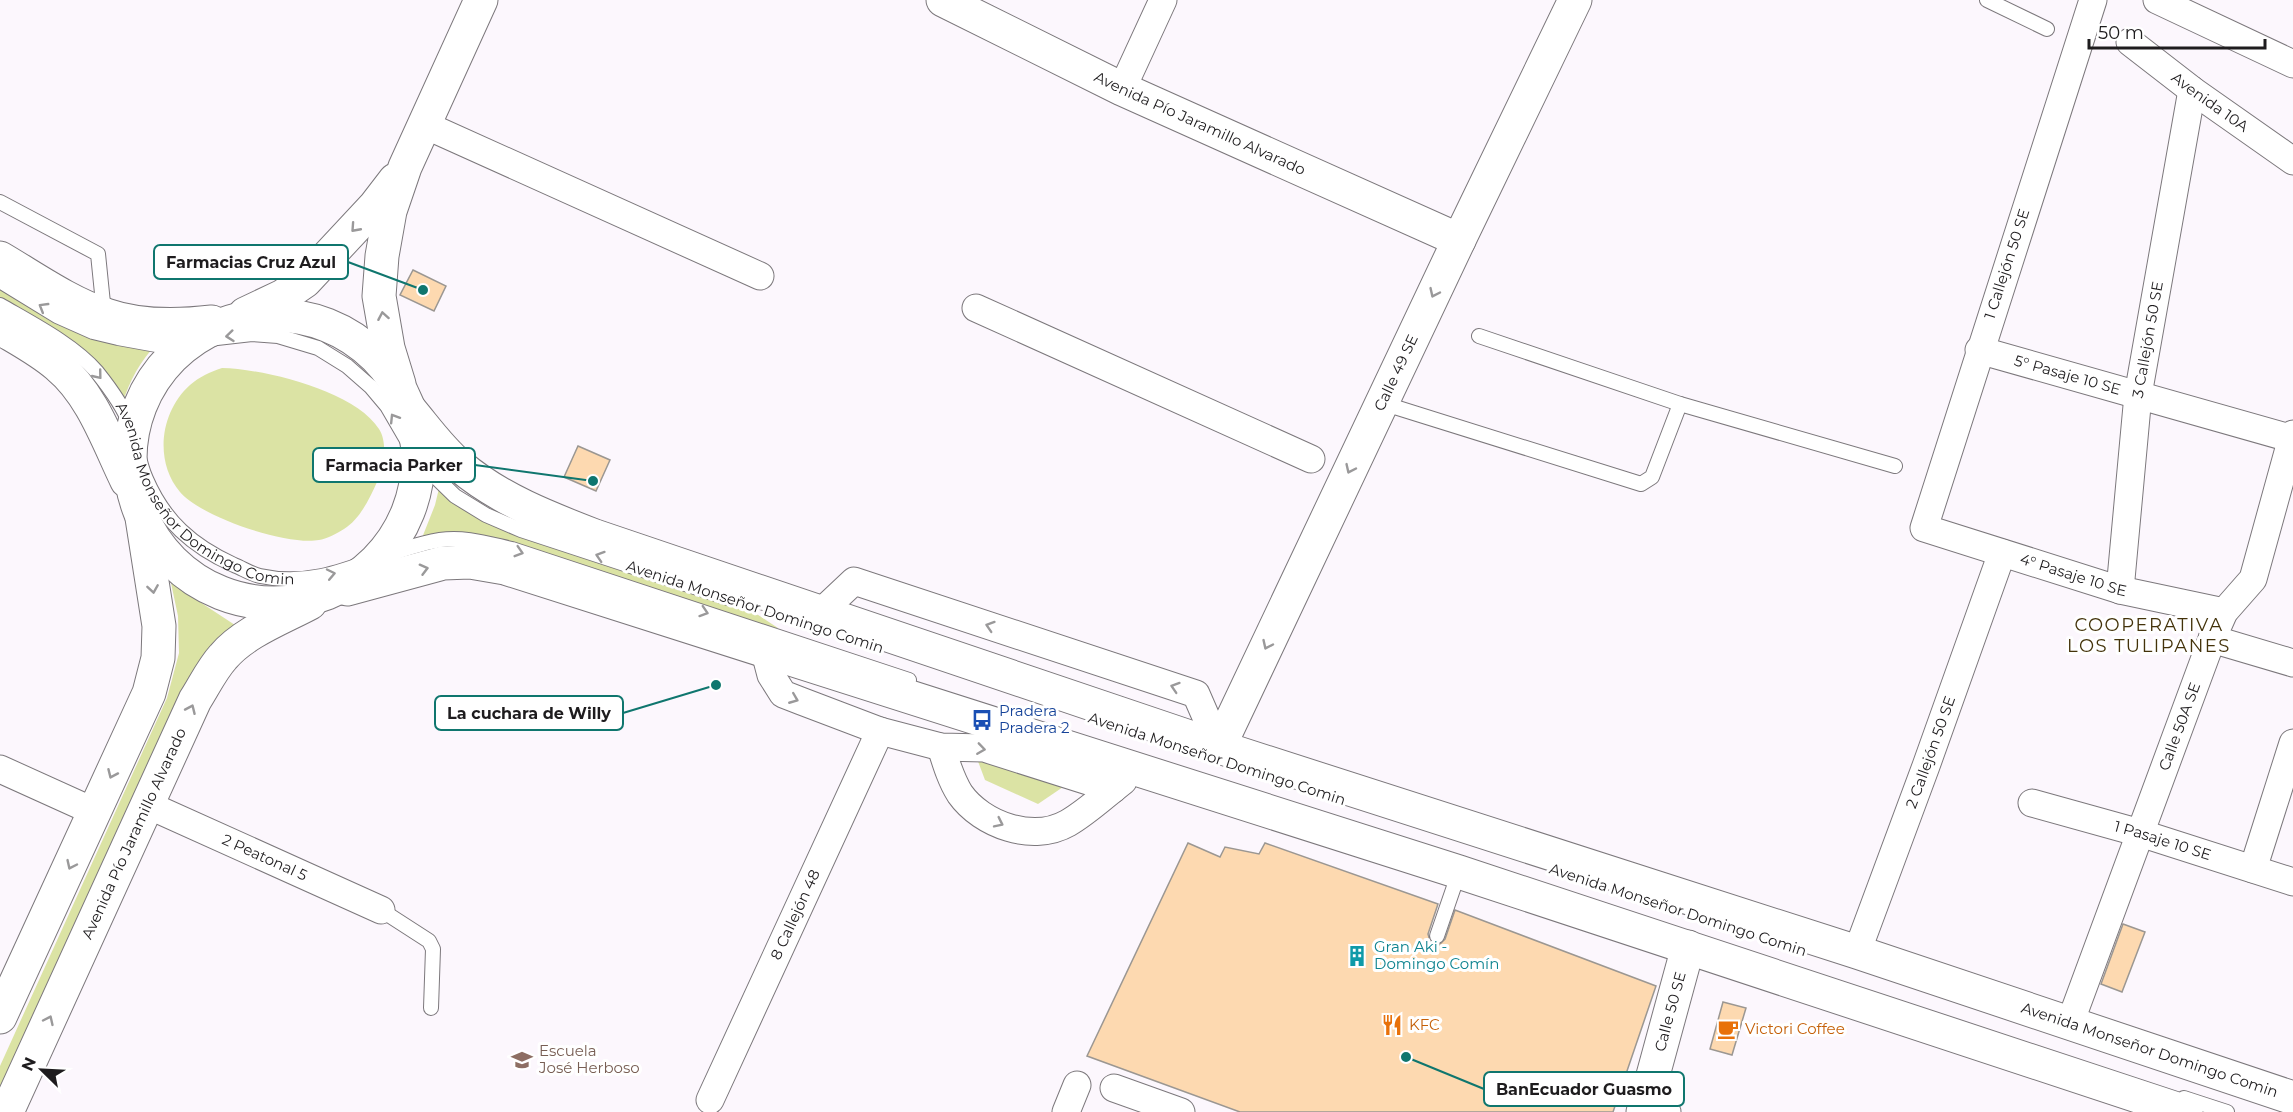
<svg xmlns="http://www.w3.org/2000/svg" width="2293" height="1112" font-family="Montserrat,sans-serif">
<style>
.green{fill:#dbe3a4}
.building{fill:#fdd9b0;stroke:#9b9792;stroke-width:1.5}
.lines{fill:none;stroke-linecap:round;stroke-linejoin:round}
.lane-casing{stroke:#7c787c;stroke-width:16}
.street-casing{stroke:#7c787c;stroke-width:29}
.secondary-casing{stroke:#7c787c;stroke-width:35}
.lane{stroke:#fff;stroke-width:14}
.street{stroke:#fff;stroke-width:27}
.secondary{stroke:#fff;stroke-width:33}
.oneway{stroke:#9a999a}
.labels{text-anchor:middle;stroke-width:6;stroke-linejoin:round;paint-order:stroke}
.street-label{font-size:15px;fill:#1e1c1e;stroke:#fff}
.transit-label{font-size:15px;fill:#164399;stroke:#fff;text-anchor:start}
.culture-label{font-size:15px;fill:#0d838f;stroke:#fff;text-anchor:start}
.food-label{font-size:15px;fill:#c56008;stroke:#fff;text-anchor:start}
.education-label{font-size:15px;fill:#785e54;stroke:#fff;text-anchor:start}
.quarter-label{font-size:18px;letter-spacing:1.5px;fill:#43320a;stroke:#fff}
.leader{fill:none;stroke:#0f766e;stroke-width:2}
.callout-dot{fill:#0f766e;stroke:#fff;stroke-width:2}
.callout{fill:#fff;stroke:#0f766e;stroke-width:2}
.callout-label{font-size:16px;text-anchor:middle;font-weight:bold;fill:#1e1c1e}
</style>
<rect width="100%" height="100%" fill="#fcf7fd"/>
<!-- green -->
<g class="green">
<path d="M 0,286 L 152,349 C 135,369 126,389 119,415 L 98,377 L 0,302 Z"/>
<path d="M 222,368 C 265,369 355,391 379,429 C 388,443 384,467 377,482 C 370,498 360,519 344,529 C 338,533 326,539 319,540 C 287,546 201,517 180,492 C 154,461 160,412 190,385 C 199,377 210,372 222,368 Z"/>
<path d="M 441,480 L 458,502 L 539,537 L 752,611 L 778,628 L 751,627 L 526,552 L 452,544 L 416,553 L 435,505 Z"/>
<path d="M 171,583 L 238,627 L 0,1097 L 0,1066 L 167,698 L 179,653 L 178,616 Z"/>
<path d="M 976,756 L 1066,785 L 1038,804 L 985,780 Z"/>
</g>
<!-- building -->
<g class="building">
<path d="M 413,270 L 446,286 L 434,311 L 400,295 Z"/>
<path d="M 578,446 L 610,460 L 596,491 L 564,477 Z"/>
<path d="M 1188,843 L 1220,857 L 1225,847 L 1259,854 L 1265,843 L 1438,904 L 1428,934 L 1430,941 L 1435,945 L 1439,945 L 1445,939 L 1455,910 L 1656,986 L 1613,1112 L 1240,1112 L 1087,1056 Z"/>
<path d="M 2123,924 L 2145,932 L 2122,992 L 2101,984 Z"/>
<path d="M 1723,1002 L 1746,1008 L 1732,1055 L 1710,1049 Z"/>
</g>
<g class="lines">
<defs>
<g id="lane">
<path d="M 1987,0 L 2047,29"/>
<path d="M 0,202 L 98,254 L 104,313"/>
<path d="M 0,281 L 57,316 L 93,332 L 118,338 L 173,348 L 217,338 L 252,334 L 278,336 L 318,348 L 347,366 L 371,387 L 387,406 L 419,461 L 455,496 L 486,515 L 521,530 L 731,599"/>
<path id="s1" d="M 0,305 C 31,323 74,345 97,372 C 109,387 124,408 131,426 C 137,443 138,462 146,479 C 164,521 192,546 234,565 C 242,568 251,574 260,576 C 328,591 376,551 440,540 C 464,536 489,544 512,549 L 909,680"/>
<path d="M 1479,336 L 1680,404 L 1895,466"/>
<path d="M 1382,403 L 1641,484 L 1652,477 L 1680,404"/>
<path d="M 381,910 L 429,941 L 433,949 L 431,1008"/>
<path d="M 1437,936 L 1459,872"/>
<path d="M 2184,1098 L 2227,1112"/>
</g>
<g id="street">
<path id="s2" d="M 2093,0 L 1924,528 L 2120,590 L 2224,612"/>
<path d="M 2157,0 L 2293,64"/>
<path id="s3" d="M 2130,42 L 2192,90 L 2293,161"/>
<path d="M 1122,89 L 1163,0"/>
<path d="M 425,125 L 760,276"/>
<path d="M 976,308 L 1311,459"/>
<path id="s4" d="M 1979,350 L 2293,439"/>
<path id="s5" d="M 2120,590 L 2138,395 L 2192,90"/>
<path d="M 820,613 L 854,581 L 1196,694 L 1219,747"/>
<path d="M 2212,639 L 2293,663"/>
<path d="M 765,652 L 771,675 L 783,694 L 801,701 L 880,731 L 941,747 L 984,748 L 1113,789"/>
<path d="M 941,747 C 946,763 951,780 960,794 C 982,825 1033,843 1068,823 C 1087,812 1105,795 1123,781"/>
<path d="M 0,769 L 95,812"/>
<path id="s6" d="M 2032,803 L 2140,833 L 2293,882"/>
<path id="s7" d="M 148,805 L 381,910"/>
<path d="M 2253,869 L 2293,743"/>
<path id="s8" d="M 1857,952 L 1926,766 L 2002,553"/>
<path id="s9" d="M 2070,1023 L 2212,639 L 2224,612 L 2253,579 L 2293,434"/>
<path d="M 1114,1088 L 1181,1112"/>
<path id="s10" d="M 710,1100 L 880,731"/>
<path d="M 1645,1105 L 1667,1112"/>
<path d="M 1066,1112 L 1077,1085"/>
</g>
<g id="secondary">
<path id="s11" d="M 943,0 L 1122,89 L 1459,240"/>
<path d="M 0,258 C 34,278 69,303 106,315 C 140,327 178,326 212,322"/>
<path d="M 245,314 L 283,296 L 305,281 L 375,206 L 395,180"/>
<circle cx="274" cy="459" r="144"/>
<path d="M 0,328 C 20,340 41,351 58,366 C 92,394 108,442 127,481"/>
<path d="M 399,384 L 388,348 L 379,296 L 382,256 L 390,211 L 405,167 L 481,0"/>
<path id="s12" d="M 411,411 C 426,429 441,450 460,466 C 499,499 548,518 595,536 L 1219,747 L 1857,952 L 2293,1098"/>
<path d="M 347,589 L 443,563 L 470,562 L 505,568 L 1459,872 L 2186,1112"/>
<path id="s13" d="M 1219,747 L 1459,240 L 1575,0"/>
<path d="M 0,1017 L 149,693 L 158,658 L 159,626 L 142,518"/>
<path id="s14" d="M 7,1112 L 195,700 C 204,686 212,669 223,657 C 244,632 282,618 310,603"/>
<path id="s15" d="M 1643,1112 L 1688,947"/>
</g>
</defs>
<!-- lane casing -->
<use href="#lane" class="lane-casing"/>
<!-- street casing -->
<use href="#street" class="street-casing"/>
<!-- secondary casing -->
<use href="#secondary" class="secondary-casing"/>
<!-- lane -->
<use href="#lane" class="lane"/>
<!-- street -->
<use href="#street" class="street"/>
<!-- secondary -->
<use href="#secondary" class="secondary"/>
</g>
<!-- one-way arrows -->
<defs><path id="oneway-chevron" d="M-2-3.5L2.5 0L-2 3.5" fill="none" stroke-width="1.6" stroke-linecap="round" stroke-linejoin="round" transform="scale(1.5)"/></defs>
<g class="oneway">
<use href="#oneway-chevron" transform="translate(355 228) rotate(132)"/>
<use href="#oneway-chevron" transform="translate(1434 293) rotate(115)"/>
<use href="#oneway-chevron" transform="translate(43 307) rotate(-149)"/>
<use href="#oneway-chevron" transform="translate(383 316) rotate(-100)"/>
<use href="#oneway-chevron" transform="translate(230 336) rotate(174)"/>
<use href="#oneway-chevron" transform="translate(98 375) rotate(51)"/>
<use href="#oneway-chevron" transform="translate(394 418) rotate(-122)"/>
<use href="#oneway-chevron" transform="translate(1350 469) rotate(115)"/>
<use href="#oneway-chevron" transform="translate(519 552) rotate(17)"/>
<use href="#oneway-chevron" transform="translate(600 556) rotate(-162)"/>
<use href="#oneway-chevron" transform="translate(424 569) rotate(-15)"/>
<use href="#oneway-chevron" transform="translate(331 574) rotate(-12)"/>
<use href="#oneway-chevron" transform="translate(153 589) rotate(81)"/>
<use href="#oneway-chevron" transform="translate(704 612) rotate(18)"/>
<use href="#oneway-chevron" transform="translate(990 626) rotate(-162)"/>
<use href="#oneway-chevron" transform="translate(1267 645) rotate(115)"/>
<use href="#oneway-chevron" transform="translate(1175 687) rotate(-162)"/>
<use href="#oneway-chevron" transform="translate(794 699) rotate(22)"/>
<use href="#oneway-chevron" transform="translate(191 709) rotate(-66)"/>
<use href="#oneway-chevron" transform="translate(981 749) rotate(8)"/>
<use href="#oneway-chevron" transform="translate(112 774) rotate(114)"/>
<use href="#oneway-chevron" transform="translate(999 823) rotate(26)"/>
<use href="#oneway-chevron" transform="translate(71 865) rotate(115)"/>
<use href="#oneway-chevron" transform="translate(49 1020) rotate(-65)"/>
</g>
<!-- icons -->
<defs>
<symbol id="bus-bare" viewBox="-9 -9 18 18"><path d="M-5-6H5V4H4V6H2V4H-2V6H-4V4H-5ZM-3.5-4V0h7V-4ZM-3.5 1.2v1.5H-2V1.2ZM2 1.2v1.5H3.5V1.2Z" fill="#1a4fb4" stroke="#fff" stroke-width="2.5" paint-order="stroke"/></symbol>
<symbol id="building-bare" viewBox="-9 -9 18 18"><path d="M-4-6H4V6H1V3H-1V6H-4ZM-2.5-4.3h1.7v1.8h-1.7ZM.8-4.3h1.7v1.8H.8ZM-2.5-1h1.7V.8h-1.7ZM.8-1h1.7V.8H.8Z" fill="#0f9aa8" stroke="#fff" stroke-width="2.5" paint-order="stroke"/></symbol>
<symbol id="restaurant-bare" viewBox="-9 -9 18 18"><path d="M-5-6h1v4h1v-4h1v4h1v-4h1v5L-1.5 .5V6h-2V.5L-5-1ZM5-6V6H3V1.5H1.5Q1.5-4 5-6Z" fill="#e8710a" stroke="#fff" stroke-width="2.5" paint-order="stroke"/></symbol>
<symbol id="cafe-bare" viewBox="-9 -9 18 18"><path d="M-5.5-4.5H6V0H3Q3 3.5 0 3.5H-2.5Q-5.5 3.5-5.5 0ZM3-3.2v2h1.7v-2ZM-6 4.5H4V6H-6Z" fill="#e8710a" stroke="#fff" stroke-width="2.5" paint-order="stroke"/></symbol>
<symbol id="school-bare" viewBox="-9 -9 18 18"><path d="M0-5L7-2L0 1L-7-2ZM-4 1L0 2.5L4 1V4Q0 6-4 4Z" fill="#8d6e63" stroke="#fff" stroke-width="2.5" paint-order="stroke"/></symbol>
</defs>
<g fill-rule="evenodd">
<use href="#bus-bare" x="967" y="705" width="30" height="30"/>
<use href="#building-bare" x="1342" y="941" width="30" height="30"/>
<use href="#restaurant-bare" x="1377" y="1010" width="30" height="30"/>
<use href="#cafe-bare" x="1713" y="1014" width="30" height="30"/>
<use href="#school-bare" x="507" y="1045" width="30" height="30"/>
</g>
<g class="labels">
<!-- street labels -->
<g class="street-label">
<text dy="5" stroke="none"><textPath href="#s3" startOffset="100">Avenida 10A</textPath></text>
<text dy="5" stroke="none"><textPath href="#s11" startOffset="285">Avenida Pío Jaramillo Alvarado</textPath></text>
<text transform="translate(2007 264) rotate(-72)" y="5">1 Callejón 50 SE</text>
<text dy="5" stroke="none"><textPath href="#s5" startOffset="252">3 Callejón 50 SE</textPath></text>
<text dy="5" stroke="none"><textPath href="#s13" startOffset="414">Calle 49 SE</textPath></text>
<text dy="5" stroke="none"><textPath href="#s4" startOffset="92">5° Pasaje 10 SE</textPath></text>
<text dy="5" stroke="none"><textPath href="#s1" startOffset="292">Avenida Monseñor Domingo Comin</textPath></text>
<text dy="5" stroke="none"><textPath href="#s2" startOffset="711">4° Pasaje 10 SE</textPath></text>
<text transform="translate(755 607) rotate(18)" y="5">Avenida Monseñor Domingo Comin</text>
<text dy="5" stroke="none"><textPath href="#s9" startOffset="316">Calle 50A SE</textPath></text>
<text dy="5" stroke="none"><textPath href="#s8" startOffset="213">2 Callejón 50 SE</textPath></text>
<text transform="translate(1217 759) rotate(18)" y="5">Avenida Monseñor Domingo Comin</text>
<text dy="5" stroke="none"><textPath href="#s14" startOffset="306">Avenida Pío Jaramillo Alvarado</textPath></text>
<text dy="5" stroke="none"><textPath href="#s6" startOffset="136">1 Pasaje 10 SE</textPath></text>
<text dy="5" stroke="none"><textPath href="#s7" startOffset="128">2 Peatonal 5</textPath></text>
<text transform="translate(1678 910) rotate(18)" y="5">Avenida Monseñor Domingo Comin</text>
<text dy="5" stroke="none"><textPath href="#s10" startOffset="204">8 Callejón 48</textPath></text>
<text dy="5" stroke="none"><textPath href="#s15" startOffset="104">Calle 50 SE</textPath></text>
<text dy="5" stroke="none"><textPath href="#s12" startOffset="1864">Avenida Monseñor Domingo Comin</textPath></text>
</g>
<!-- transit labels -->
<g class="transit-label">
<text x="999" y="716">Pradera<tspan x="999" dy="17">Pradera 2</tspan></text>
</g>
<!-- culture labels -->
<g class="culture-label">
<text x="1374" y="952">Gran Aki -<tspan x="1374" dy="17">Domingo Comín</tspan></text>
</g>
<!-- food labels -->
<g class="food-label">
<text x="1409" y="1030">KFC</text>
<text x="1745" y="1034">Victori Coffee</text>
</g>
<!-- education labels -->
<g class="education-label">
<text x="539" y="1056">Escuela<tspan x="539" dy="17">José Herboso</tspan></text>
</g>
<!-- quarter labels -->
<g class="quarter-label">
<text x="2149" y="631">COOPERATIVA<tspan x="2149" dy="21">LOS TULIPANES</tspan></text>
</g>
</g>
<!-- callouts -->
<path class="leader" d="M423 290L348 262M593 481L475 465M716 685L623 713M1406 1057L1484 1089"/>
<g class="callout-dot">
<circle cx="423" cy="290" r="6"/>
<circle cx="593" cy="481" r="6"/>
<circle cx="716" cy="685" r="6"/>
<circle cx="1406" cy="1057" r="6"/>
</g>
<g class="callout">
<rect x="154" y="245" width="194" height="34" rx="6"/>
<rect x="313" y="448" width="162" height="34" rx="6"/>
<rect x="435" y="696" width="188" height="34" rx="6"/>
<rect x="1484" y="1072" width="200" height="34" rx="6"/>
</g>
<g class="callout-label">
<text x="251" y="268">Farmacias Cruz Azul</text>
<text x="394" y="471">Farmacia Parker</text>
<text x="529" y="719">La cuchara de Willy</text>
<text x="1584" y="1095">BanEcuador Guasmo</text>
</g>
<!-- north arrow -->
<g transform="translate(42 1070) rotate(294)" stroke="#ffffff" stroke-width="4.5" paint-order="stroke">
<path d="M0-4.5L10 22L0 15L-10 22Z" fill="#1e1c1e"/>
<text y="-9" font-size="16" font-weight="bold" text-anchor="middle" fill="#1e1c1e">N</text>
</g>
<!-- scale -->
<path d="M2089 39v9h176v-9" fill="none" stroke="#1e1c1e" stroke-width="3"/>
<text x="2098" y="39" font-size="18" fill="#1e1c1e" stroke="#ffffff" stroke-width="4.5" paint-order="stroke">50 m</text>
</svg>
